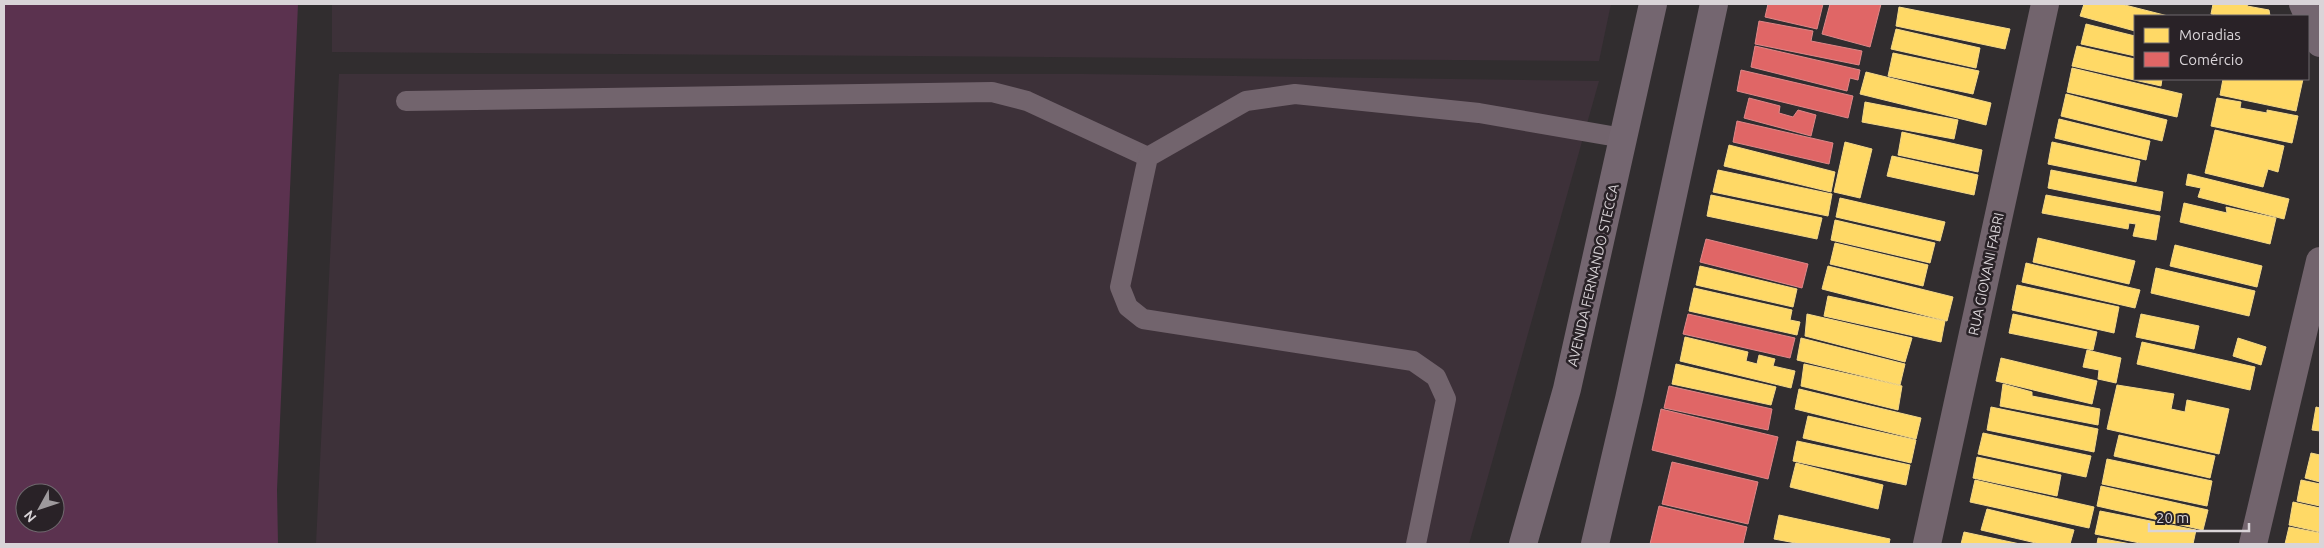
<svg xmlns="http://www.w3.org/2000/svg" width="2324" height="548" font-family="Ubuntu,sans-serif">
<style>
.built{fill:#3d3139}
.green{fill:#5b324f;fill-rule:evenodd}
.homes{fill:#ffd966;stroke:#f4d888}
.shops{fill:#e06666;stroke:#de8788}
.lines{fill:none;stroke-linecap:round;stroke-linejoin:round}
.lane{stroke:#72646d;stroke-width:20}
.street{stroke:#72646d;stroke-width:28}
.secondary{stroke:#746670;stroke-width:28}
.labels{text-anchor:middle;stroke-width:5;stroke-linejoin:round;paint-order:stroke}
.street-label{font-size:14px;fill:#d9d4d8;stroke:#292227}
</style>
<rect width="100%" height="100%" fill="#312d2f"/>
<!-- built -->
<g class="built">
<path d="M 332,4 L 1611,4 L 1599,61 L 332,52 Z"/>
<path d="M 339,74 L 1084,74 L 1599,81 L 1469,544 L 316,544 Z"/>
</g>
<!-- green -->
<path class="green" d="M 4,4 L 298,4 L 277,490 L 278,544 L 4,544 ZM 25,493 L 55,493 L 55,523 L 25,523 Z"/>
<!-- homes -->
<g class="homes">
<path d="M 2084,4 L 2121,4 L 2168,16 L 2135,16 L 2135,31 L 2080,16 Z"/>
<path d="M 2213,4 L 2248,4 L 2247,6 L 2269,10 L 2270,16 L 2221,16 L 2211,14 Z"/>
<path d="M 1899,7 L 2010,29 L 2005,49 L 1896,26 Z"/>
<path d="M 2086,24 L 2135,36 L 2135,56 L 2081,44 Z"/>
<path d="M 1896,29 L 1980,48 L 1976,68 L 1891,49 Z"/>
<path d="M 2077,46 L 2135,59 L 2135,79 L 2162,79 L 2161,86 L 2072,66 Z"/>
<path d="M 1893,53 L 1979,71 L 1973,94 L 1888,76 Z"/>
<path d="M 2072,68 L 2182,94 L 2177,117 L 2067,92 Z"/>
<path d="M 1866,72 L 1991,103 L 1986,125 L 1860,94 Z"/>
<path d="M 2223,79 L 2303,79 L 2296,111 L 2220,95 Z"/>
<path d="M 2066,94 L 2167,120 L 2162,141 L 2061,116 Z"/>
<path d="M 2217,98 L 2241,102 L 2240,108 L 2267,113 L 2267,110 L 2298,116 L 2292,143 L 2211,126 Z"/>
<path d="M 1865,102 L 1958,120 L 1954,139 L 1862,122 Z"/>
<path d="M 2059,119 L 2150,141 L 2146,160 L 2055,138 Z"/>
<path d="M 2215,130 L 2284,146 L 2278,172 L 2268,169 L 2263,187 L 2205,173 Z"/>
<path d="M 1902,132 L 1982,150 L 1978,172 L 1898,155 Z"/>
<path d="M 1845,142 L 1872,149 L 1860,198 L 1834,192 Z"/>
<path d="M 2052,142 L 2140,161 L 2136,182 L 2048,164 Z"/>
<path d="M 1729,145 L 1835,172 L 1831,192 L 1724,166 Z"/>
<path d="M 1892,156 L 1978,175 L 1974,195 L 1887,176 Z"/>
<path d="M 1718,170 L 1832,194 L 1828,216 L 1713,192 Z"/>
<path d="M 2051,170 L 2163,192 L 2160,211 L 2048,188 Z"/>
<path d="M 2188,174 L 2289,199 L 2284,219 L 2198,197 L 2201,188 L 2186,185 Z"/>
<path d="M 1711,195 L 1822,218 L 1817,239 L 1707,216 Z"/>
<path d="M 2046,195 L 2160,216 L 2156,240 L 2133,236 L 2136,224 L 2129,223 L 2128,229 L 2042,213 Z"/>
<path d="M 1840,198 L 1945,222 L 1940,241 L 1836,217 Z"/>
<path d="M 2184,203 L 2227,213 L 2226,207 L 2276,218 L 2270,244 L 2180,222 Z"/>
<path d="M 1835,220 L 1935,243 L 1930,263 L 1831,240 Z"/>
<path d="M 2038,238 L 2135,261 L 2129,284 L 2033,262 Z"/>
<path d="M 1835,243 L 1928,265 L 1923,286 L 1830,264 Z"/>
<path d="M 2175,245 L 2262,266 L 2257,287 L 2170,266 Z"/>
<path d="M 2026,263 L 2140,290 L 2135,308 L 2022,282 Z"/>
<path d="M 1700,266 L 1797,289 L 1793,307 L 1696,285 Z"/>
<path d="M 1828,266 L 1953,297 L 1947,321 L 1822,289 Z"/>
<path d="M 2156,268 L 2255,291 L 2249,316 L 2151,293 Z"/>
<path d="M 2017,285 L 2119,307 L 2114,333 L 2012,310 Z"/>
<path d="M 1694,288 L 1792,310 L 1790,320 L 1800,322 L 1797,335 L 1689,311 Z"/>
<path d="M 1828,296 L 1945,321 L 1941,342 L 1824,316 Z"/>
<path d="M 1807,314 L 1912,338 L 1905,362 L 1805,336 Z"/>
<path d="M 2013,314 L 2097,332 L 2093,350 L 2009,333 Z"/>
<path d="M 2141,314 L 2199,326 L 2194,349 L 2136,337 Z"/>
<path d="M 1685,337 L 1748,352 L 1746,361 L 1757,364 L 1759,355 L 1775,359 L 1773,366 L 1795,371 L 1791,388 L 1680,361 Z"/>
<path d="M 1801,338 L 1905,364 L 1900,385 L 1797,360 Z"/>
<path d="M 2238,338 L 2266,347 L 2261,365 L 2233,356 Z"/>
<path d="M 2142,342 L 2255,367 L 2250,390 L 2137,364 Z"/>
<path d="M 2087,350 L 2121,358 L 2116,383 L 2098,379 L 2099,370 L 2083,367 Z"/>
<path d="M 2001,358 L 2097,381 L 2092,404 L 1996,381 Z"/>
<path d="M 1676,364 L 1776,387 L 1771,405 L 1672,384 Z"/>
<path d="M 1804,364 L 1902,386 L 1898,410 L 1801,386 Z"/>
<path d="M 2003,384 L 2032,392 L 2032,396 L 2100,409 L 2098,425 L 2000,406 Z"/>
<path d="M 2117,385 L 2174,394 L 2171,409 L 2185,412 L 2187,400 L 2229,409 L 2219,454 L 2107,429 Z"/>
<path d="M 1799,389 L 1921,418 L 1916,439 L 1795,409 Z"/>
<path d="M 1991,407 L 2098,429 L 2094,452 L 1987,430 Z"/>
<path d="M 2316,407 L 2320,408 L 2320,431 L 2312,430 Z"/>
<path d="M 1808,416 L 1916,440 L 1911,463 L 1803,438 Z"/>
<path d="M 1983,433 L 2091,456 L 2086,477 L 1978,454 Z"/>
<path d="M 2119,435 L 2215,456 L 2210,478 L 2114,456 Z"/>
<path d="M 1797,441 L 1910,465 L 1906,485 L 1793,461 Z"/>
<path d="M 2311,453 L 2320,455 L 2320,482 L 2305,478 Z"/>
<path d="M 1977,457 L 2061,475 L 2057,496 L 1973,478 Z"/>
<path d="M 2107,459 L 2212,481 L 2207,506 L 2102,484 Z"/>
<path d="M 1796,463 L 1883,485 L 1878,509 L 1790,487 Z"/>
<path d="M 1975,480 L 2094,507 L 2089,528 L 1970,502 Z"/>
<path d="M 2301,480 L 2320,484 L 2320,506 L 2297,501 Z"/>
<path d="M 2101,486 L 2208,510 L 2203,530 L 2097,506 Z"/>
<path d="M 2293,502 L 2320,508 L 2320,532 L 2289,525 Z"/>
<path d="M 1987,509 L 2074,530 L 2070,544 L 2040,544 L 1981,530 Z"/>
<path d="M 2100,511 L 2196,530 L 2193,544 L 2145,544 L 2095,534 Z"/>
<path d="M 1779,515 L 1890,539 L 1889,544 L 1801,544 L 1774,539 Z"/>
<path d="M 2289,527 L 2320,533 L 2320,544 L 2285,544 Z"/>
<path d="M 1964,532 L 2020,544 L 1961,544 Z"/>
<path d="M 2098,538 L 2131,544 L 2097,544 Z"/>
</g>
<!-- shops -->
<g class="shops">
<path d="M 1768,4 L 1823,4 L 1817,29 L 1765,17 Z"/>
<path d="M 1830,4 L 1881,4 L 1870,47 L 1822,34 Z"/>
<path d="M 1759,21 L 1813,31 L 1811,41 L 1862,51 L 1859,65 L 1755,44 Z"/>
<path d="M 1755,46 L 1860,70 L 1858,80 L 1850,78 L 1847,91 L 1751,67 Z"/>
<path d="M 1741,70 L 1853,96 L 1848,118 L 1737,91 Z"/>
<path d="M 1749,98 L 1780,106 L 1779,113 L 1793,117 L 1798,110 L 1816,115 L 1811,136 L 1744,118 Z"/>
<path d="M 1737,121 L 1833,143 L 1829,164 L 1733,142 Z"/>
<path d="M 1706,239 L 1808,264 L 1802,288 L 1700,262 Z"/>
<path d="M 1688,314 L 1795,338 L 1790,358 L 1683,334 Z"/>
<path d="M 1669,386 L 1772,409 L 1768,430 L 1664,408 Z"/>
<path d="M 1661,409 L 1778,437 L 1768,479 L 1652,450 Z"/>
<path d="M 1672,462 L 1758,482 L 1748,524 L 1662,504 Z"/>
<path d="M 1659,506 L 1747,527 L 1743,544 L 1650,544 Z"/>
</g>
<g class="lines">
<!-- lane -->
<g class="lane">
<path d="M 406,101 L 992,92 L 1027,101 L 1148,157"/>
<path d="M 1416,544 L 1446,399 L 1436,377 L 1413,361 L 1143,319 L 1128,307 L 1120,287 L 1148,157 L 1246,101 L 1295,94 L 1479,113 L 1623,138"/>
</g>
<!-- street -->
<g class="street">
<path d="M 1927,544 L 2045,4"/>
<path d="M 2253,544 L 2320,261"/>
</g>
<!-- secondary -->
<g class="secondary">
<path d="M 2303,4 L 2320,43"/>
<path d="M 1523,544 L 1567,389 L 1653,4"/>
<path d="M 1595,544 L 1629,399 L 1714,4"/>
</g>
</g>
<g class="labels">
<!-- street labels -->
<g class="street-label">
<text transform="translate(1986 274) rotate(-78)" y="5">RUA GIOVANI FABRI</text>
<text transform="translate(1593 275) rotate(-77)" y="5">AVENIDA FERNANDO STECCA</text>
</g>
</g>
<!-- border -->
<rect width="2324" height="548" fill="none" stroke="#d9d4d8" stroke-width="10"/>
<!-- legend -->
<rect x="2134" y="15" width="175" height="65" fill="#292227" stroke="#6f696e"/>
<rect x="2144" y="28" width="25" height="15" fill="#ffd966" stroke="#6f696e"/>
<text x="2179" y="40" font-size="15" fill="#d9d4d8">Moradias</text>
<rect x="2144" y="52" width="25" height="15" fill="#e06666" stroke="#6f696e"/>
<text x="2179" y="65" font-size="15" fill="#d9d4d8">Comércio</text>
<!-- north arrow -->
<g transform="translate(40 508) rotate(230)"><circle r="24" fill="#292227" stroke="#6f696e"/>
<path d="M0-4L9 19L0 12L-9 19Z" fill="#9e9a9d"/>
<text y="-8" font-size="14" font-weight="bold" text-anchor="middle" fill="#d9d4d8">N</text>
</g>
<!-- scale -->
<path d="M2149 523v8h100v-8" fill="none" stroke="#d9d4d8" stroke-width="2.5"/>
<text x="2156" y="523" font-size="15" fill="#d9d4d8" stroke="#292227" stroke-width="4" paint-order="stroke">20 m</text>
</svg>
